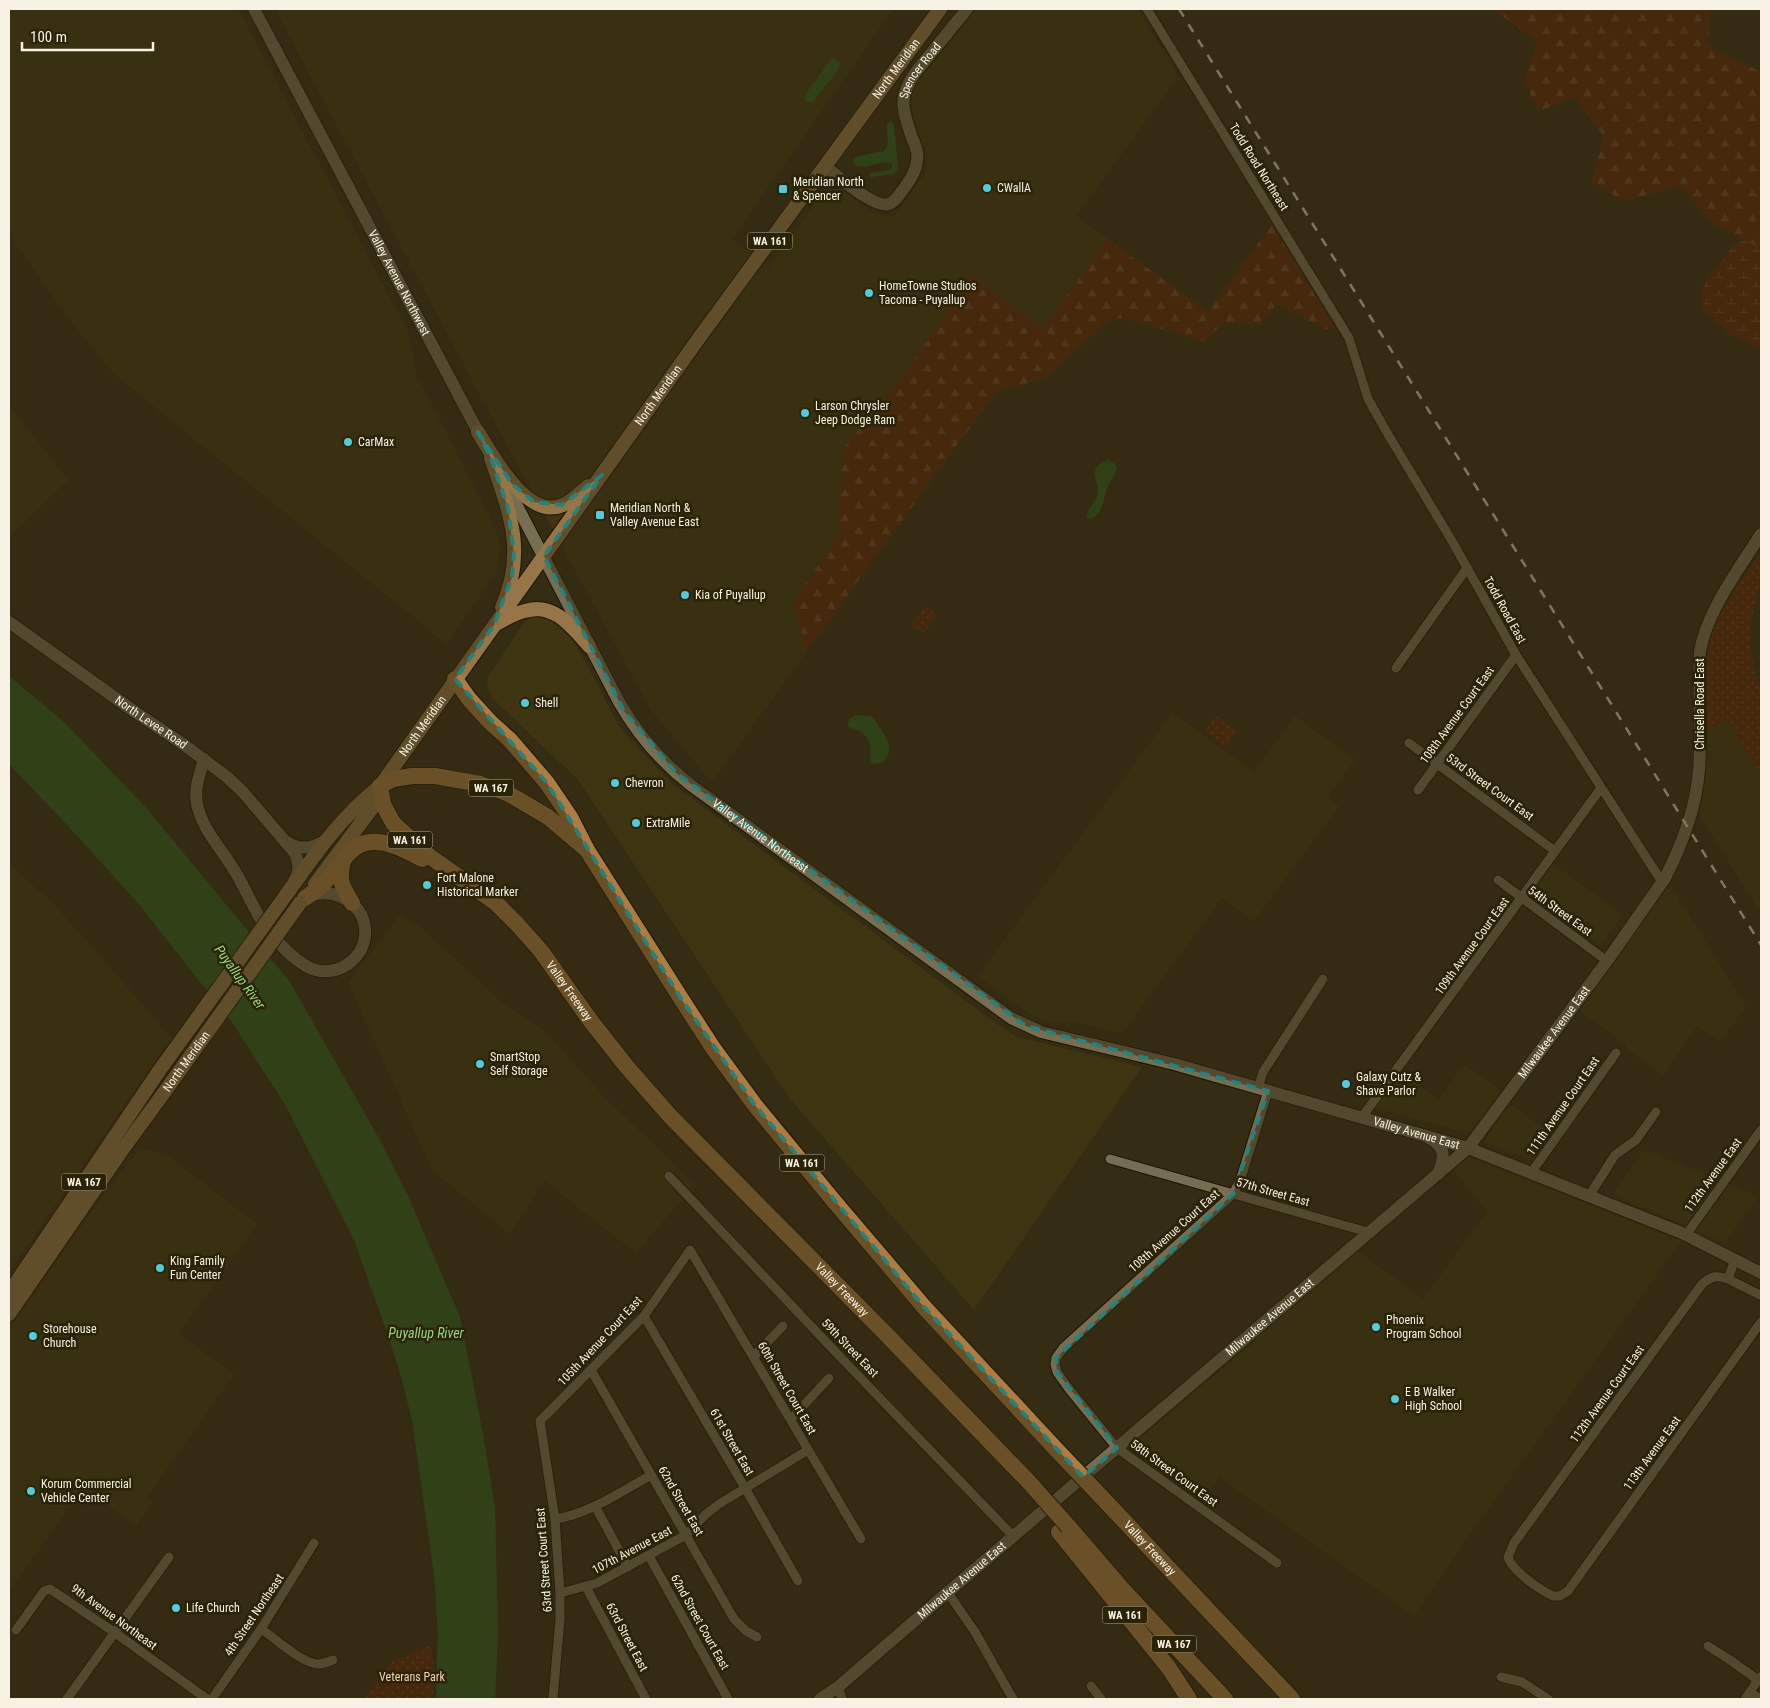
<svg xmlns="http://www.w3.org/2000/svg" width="1770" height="1708" font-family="'Roboto Condensed',sans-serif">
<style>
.built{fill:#3f3513}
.grass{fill:url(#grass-dots)}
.forest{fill:url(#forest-firs)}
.wetland{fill:url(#wetland-marsh)}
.water{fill:#2d5c1e}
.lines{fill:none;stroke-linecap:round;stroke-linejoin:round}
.street-casing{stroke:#1c1400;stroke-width:11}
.secondary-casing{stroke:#1c1400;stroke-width:14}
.primary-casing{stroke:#1c1400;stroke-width:16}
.highway-casing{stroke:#1c1400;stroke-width:18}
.street{stroke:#766d52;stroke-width:9}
.secondary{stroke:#766d52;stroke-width:12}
.primary{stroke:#967648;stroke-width:14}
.highway{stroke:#ac7c42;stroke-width:16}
.rail{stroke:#d8d2c1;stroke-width:2.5;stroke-dasharray:9 9;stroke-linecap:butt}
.primary-bridge-casing{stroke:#1c1400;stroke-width:16;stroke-linecap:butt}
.highway-bridge-casing{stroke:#1c1400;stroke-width:18;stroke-linecap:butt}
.primary-bridge{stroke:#967648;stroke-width:14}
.highway-bridge{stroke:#ac7c42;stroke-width:16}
.marked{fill:none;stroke:#26827a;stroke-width:4;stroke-dasharray:10 6;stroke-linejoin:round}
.poi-dot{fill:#53cbdb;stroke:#2a2308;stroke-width:2}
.labels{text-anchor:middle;stroke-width:5;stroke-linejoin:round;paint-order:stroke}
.shield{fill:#2a2308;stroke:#bab4a1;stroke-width:1}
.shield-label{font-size:11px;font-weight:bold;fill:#f7f2e3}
.street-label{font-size:12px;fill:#f7f2e3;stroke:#2a2308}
.poi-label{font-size:12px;fill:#f7f2e3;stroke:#2a2308;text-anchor:start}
.park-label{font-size:12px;fill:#fad0bc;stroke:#2a2308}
.water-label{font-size:14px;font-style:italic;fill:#92d67f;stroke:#2a2308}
</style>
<defs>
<pattern id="grass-dots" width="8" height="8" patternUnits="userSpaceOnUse" patternTransform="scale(1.25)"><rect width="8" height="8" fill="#5c2706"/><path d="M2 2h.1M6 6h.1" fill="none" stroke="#74472a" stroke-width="1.8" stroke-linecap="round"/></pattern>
<pattern id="forest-firs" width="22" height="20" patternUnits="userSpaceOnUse" patternTransform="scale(1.25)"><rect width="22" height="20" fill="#5c2706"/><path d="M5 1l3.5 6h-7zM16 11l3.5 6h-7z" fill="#74472a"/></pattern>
<pattern id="wetland-marsh" width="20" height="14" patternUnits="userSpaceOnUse" patternTransform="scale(1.25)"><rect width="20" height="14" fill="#5c2706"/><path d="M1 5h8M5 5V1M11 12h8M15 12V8" fill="none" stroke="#74472a"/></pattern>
</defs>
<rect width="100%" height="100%" fill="#342c13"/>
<!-- built -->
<g class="built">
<path d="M 9,9 L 238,9 L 409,334 L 416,374 L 493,524 L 500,542 L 499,561 L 497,571 L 446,645 L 427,628 L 113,373 L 69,319 L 9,234 Z"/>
<path d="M 275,9 L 893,9 L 732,239 L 769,267 L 825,190 L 839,188 L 874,214 L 894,216 L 925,174 L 927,156 L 913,115 L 911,97 L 915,84 L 976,9 L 1138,9 L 1178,77 L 1076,216 L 1108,239 L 1043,328 L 908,369 L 842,450 L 840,533 L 792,604 L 807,651 L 712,782 L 651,710 L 481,397 Z"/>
<path d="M 9,405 L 68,480 L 9,537 Z"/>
<path d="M 535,614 L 545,615 L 564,628 L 578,648 L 620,728 L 672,784 L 1000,1026 L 1017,1037 L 1142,1067 L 974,1310 L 790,1099 L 578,780 L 491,697 L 487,686 L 488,677 L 524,622 Z"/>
<path d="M 1172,713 L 1254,772 L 1295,716 L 1355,760 L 1327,797 L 1339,806 L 1254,921 L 1222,898 L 1122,1033 L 1071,1021 L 1047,1021 L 1033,1016 L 978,976 Z"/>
<path d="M 1728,718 L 1761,776 L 1761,913 L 1698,813 L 1708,731 Z"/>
<path d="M 9,863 L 52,903 L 89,943 L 171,1038 L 9,1272 Z"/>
<path d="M 1553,864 L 1623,915 L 1601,945 L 1531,894 Z"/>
<path d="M 1670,884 L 1746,1007 L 1720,1041 L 1697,1026 L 1663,1075 L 1626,1048 L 1625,1044 L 1579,1010 Z"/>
<path d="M 400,915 L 420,927 L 503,1003 L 545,1031 L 604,1097 L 695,1184 L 636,1253 L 544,1180 L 510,1234 L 432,1170 L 348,982 Z"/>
<path d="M 1464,1064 L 1502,1091 L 1474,1131 L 1467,1133 L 1364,1104 L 1391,1065 L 1439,1100 Z"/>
<path d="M 1510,1104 L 1551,1134 L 1533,1161 L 1484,1142 Z"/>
<path d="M 143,1150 L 164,1153 L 257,1224 L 179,1334 L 234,1374 L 147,1497 L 153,1501 L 136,1526 L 83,1488 L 9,1591 L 9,1329 L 94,1208 L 138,1151 Z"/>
<path d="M 1644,1150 L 1758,1196 L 1725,1243 L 1613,1194 Z"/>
<path d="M 1465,1156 L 1681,1241 L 1465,1541 L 1414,1616 L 1219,1477 L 1204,1498 L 1131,1445 L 1257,1340 L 1250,1335 L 1353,1248 L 1423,1299 L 1487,1212 L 1452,1167 Z"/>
</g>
<!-- grass -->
<g class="grass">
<path d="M 1761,552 L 1761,581 L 1753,611 L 1750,642 L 1753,665 L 1761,690 L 1761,776 L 1728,719 L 1708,731 C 1707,696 1701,657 1716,624 C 1727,598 1746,575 1761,552 Z"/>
<path d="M 925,606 L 936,615 L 924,633 L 912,625 Z"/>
<path d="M 1216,716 L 1237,731 L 1226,747 L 1205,731 Z"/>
<path d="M 431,1645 L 434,1675 L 433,1699 L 363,1699 L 393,1661 Z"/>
</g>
<!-- forest -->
<g class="forest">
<path d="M 1492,9 L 1711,9 L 1708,42 L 1715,51 L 1761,71 L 1761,249 L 1716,226 L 1680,186 L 1624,201 L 1591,182 L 1604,137 L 1575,97 L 1539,111 L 1524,83 L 1537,41 Z"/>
<path d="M 1272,225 L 1335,328 L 1324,329 L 1277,304 L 1259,325 L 1224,322 L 1204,341 L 1122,318 L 1109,320 L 1046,378 L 996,392 L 807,651 L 792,604 L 840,533 L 842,450 L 908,369 L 972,276 L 1043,328 L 1108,239 L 1208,312 Z"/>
</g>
<!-- wetland -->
<path class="wetland" d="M 1745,240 L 1761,249 L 1761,350 L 1729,333 L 1703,309 L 1701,290 L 1715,269 L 1735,244 Z"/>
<!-- water -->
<g class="water">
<path d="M 832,58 L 834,58 L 840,63 L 837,71 L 813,102 L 807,102 L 804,99 L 805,95 Z"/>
<path d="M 891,121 L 894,126 L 898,168 L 894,174 L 871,177 L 869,175 L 870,173 L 889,170 L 892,168 L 892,164 C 881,158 867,171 855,165 L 853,160 L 859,156 L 884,151 C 891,144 886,134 887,124 Z"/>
<path d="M 1108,460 L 1115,464 L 1117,469 C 1115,475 1111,479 1109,484 C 1103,495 1104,515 1090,519 L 1087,518 C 1086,509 1095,504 1097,496 C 1102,481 1086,475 1102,462 Z"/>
<path d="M 9,676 L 65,723 L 147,809 L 290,982 L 382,1144 L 407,1194 L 460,1317 L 483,1434 L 495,1508 L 498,1632 L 495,1699 L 436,1699 L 438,1633 L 434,1574 L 412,1420 L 401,1376 L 388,1335 L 354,1240 L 286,1106 L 234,1025 L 138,903 L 69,827 L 9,764 Z"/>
<path d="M 856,715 L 872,716 C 877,722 879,727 883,733 C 891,744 892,751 883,762 L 874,764 L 870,763 C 871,752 872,741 863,733 C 858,729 852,729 848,726 L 849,719 Z"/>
</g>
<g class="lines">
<defs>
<g id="street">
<path d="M 1147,9 L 1338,320 L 1349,338 L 1368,399 L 1389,436 L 1452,541 L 1516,655 L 1662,882"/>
<path d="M 1396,668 L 1467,568"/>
<path d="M 1409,743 L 1555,851"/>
<path d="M 1418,790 L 1516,655"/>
<path d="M 1498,880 L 1607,961"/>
<path d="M 1258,1088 L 1263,1072 L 1323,979"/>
<path d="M 1268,1091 L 1240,1181 L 1233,1194 L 1064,1347 L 1056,1358 L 1055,1364 L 1057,1372 L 1069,1389 L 1117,1448 L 1277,1563"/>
<path d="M 1362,1117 L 1601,788"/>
<path d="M 1110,1159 L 1371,1233"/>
<path d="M 1531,1173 L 1616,1053"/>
<path d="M 669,1176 L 847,1364 L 1013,1536"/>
<path d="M 1589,1196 L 1615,1155 L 1636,1140 L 1656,1112"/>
<path d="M 1686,1235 L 1761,1130"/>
<path d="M 1735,1259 L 1728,1279 C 1717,1275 1711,1276 1702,1284 L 1514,1543 L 1508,1557 C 1512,1571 1540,1590 1553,1596 L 1560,1596 L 1568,1591 L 1761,1322"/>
<path d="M 1728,1279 L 1760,1295"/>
<path d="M 644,1316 L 745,1488 L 798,1581"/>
<path d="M 754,1356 L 783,1326"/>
<path d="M 591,1370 L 734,1619 L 746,1631 L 757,1637"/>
<path d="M 791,1419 L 829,1378"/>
<path d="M 595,1506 L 628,1567"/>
<path d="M 555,1519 C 589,1514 621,1492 651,1475"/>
<path d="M 649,1556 L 728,1699"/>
<path d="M 586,1587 L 646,1699"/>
<path d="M 560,1593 L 597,1583 L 686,1535 L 705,1515 L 719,1504 L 808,1450"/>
<path d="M 948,1593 L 975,1632 L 1013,1699"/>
<path d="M 261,1629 C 275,1638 301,1663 318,1664 C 323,1664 328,1662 333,1660"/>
<path d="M 16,1630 L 44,1591 L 50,1589 L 114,1632 L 207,1699"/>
<path d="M 1708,1646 L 1730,1660 L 1758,1680"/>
<path d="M 1501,1677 L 1522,1682 L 1548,1699"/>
<path d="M 1091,1686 L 1101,1699"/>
<path d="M 838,1687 L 842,1699"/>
<path d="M 1750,1692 L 1760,1699"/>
<path d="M 553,1698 L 560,1619 L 560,1593 L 555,1519 L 540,1421 L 644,1316 L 690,1250 L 861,1539"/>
<path d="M 67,1699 L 169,1557"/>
<path d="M 212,1699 L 261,1629 L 314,1543"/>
<path d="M 1745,1699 L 1760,1677"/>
</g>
<g id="secondary">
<path id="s1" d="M 254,9 L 482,439"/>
<path id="s2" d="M 825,166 C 838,176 874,209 889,204 C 897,201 900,193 905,187 C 912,177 919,166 917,152 C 916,147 914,142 912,138 C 903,110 897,99 915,73 L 967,9"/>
<path id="s3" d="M 502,477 L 619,702 C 638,735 662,763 692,786 L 1011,1018 L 1041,1032 L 1174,1064 L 1468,1148 L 1682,1233 L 1761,1273"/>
<path id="s4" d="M 9,622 L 135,712 L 183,744 L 227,777 L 242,791 L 295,853 C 299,864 300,871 294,881"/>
<path d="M 204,759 C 200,774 194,788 197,804 C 202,830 223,850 236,873 C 246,890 256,914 267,929 C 278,943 291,957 306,966 C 337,984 375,953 363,919 C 355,898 330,888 309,896"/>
<path d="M 287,842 C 301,851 313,848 327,840"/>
<path d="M 1429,1138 C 1446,1147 1445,1157 1438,1174"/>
<path id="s5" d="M 820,1699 L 838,1687 L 934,1604 L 1468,1148 L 1607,961 L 1665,878 C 1682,845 1696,808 1699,770 C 1702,730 1698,691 1700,651 C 1707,611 1739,569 1761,534"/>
</g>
<g id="primary">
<path d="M 478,432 C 493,456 527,521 563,505 C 573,501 580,493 588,486"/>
<path d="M 491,458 C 509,511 527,551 502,607"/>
<path d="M 496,624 C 506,619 515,613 525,611 C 554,602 572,627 589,646"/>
<path id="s6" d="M 315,884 L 372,808 L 380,786 L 699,338 L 940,9"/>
<path d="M 286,895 C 314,856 342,815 380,786"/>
<path d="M 9,1293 L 159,1071"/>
<path d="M 9,1314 L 120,1153 L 163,1094"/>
</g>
<g id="highway">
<path d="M 455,679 L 469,699 L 490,722 L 510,740 L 547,783 L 570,817 L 587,850 L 680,997 L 713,1048 L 754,1104 L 833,1200 L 924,1307 L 1053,1446"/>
<path id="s7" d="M 587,850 L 548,817 L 507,793 L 480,784 L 435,776 L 412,776 L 393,779 L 380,786 L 383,804 L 393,823 L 429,856 L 496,903 L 517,924 L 541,951 L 590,1020 L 627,1067 L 670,1116 L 883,1331 L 1028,1481"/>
<path d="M 343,861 C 338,880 342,887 352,903"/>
<path d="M 305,898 C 311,894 318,889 323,884 C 332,875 340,864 348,854 C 369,830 399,847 422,859"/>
<path id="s8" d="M 1110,1506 L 1292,1699"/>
<path d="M 1068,1526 L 1123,1590 L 1225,1699"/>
<path d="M 1059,1532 L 1169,1668 L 1189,1699"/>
</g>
</defs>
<!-- street casing -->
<use href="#street" class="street-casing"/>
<!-- secondary casing -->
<use href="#secondary" class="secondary-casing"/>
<!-- primary casing -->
<use href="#primary" class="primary-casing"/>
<!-- highway casing -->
<use href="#highway" class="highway-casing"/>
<!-- street -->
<use href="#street" class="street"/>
<!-- secondary -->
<use href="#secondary" class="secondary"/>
<!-- primary -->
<use href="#primary" class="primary"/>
<!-- highway -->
<use href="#highway" class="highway"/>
<!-- rail -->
<path class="rail" d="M 1179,9 L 1761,945"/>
<defs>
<g id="primary-bridge">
<path d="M 159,1071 L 286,895"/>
<path id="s9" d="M 163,1094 L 300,903"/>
</g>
<g id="highway-bridge">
<path d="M 1053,1446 L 1110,1506"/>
<path d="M 1028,1481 L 1068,1526"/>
</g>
</defs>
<!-- primary-bridge casing -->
<use href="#primary-bridge" class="primary-bridge-casing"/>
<!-- highway-bridge casing -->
<use href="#highway-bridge" class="highway-bridge-casing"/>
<!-- primary-bridge -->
<use href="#primary-bridge" class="primary-bridge"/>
<!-- highway-bridge -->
<use href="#highway-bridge" class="highway-bridge"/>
</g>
<!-- marked area -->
<path d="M0 0H1770V1708H0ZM 478,432 L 512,484 L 534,502 L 562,505 L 602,475 L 544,556 L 624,711 L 676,773 L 1026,1026 L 1268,1091 L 1233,1194 L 1056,1358 L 1057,1372 L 1117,1448 L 1083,1477 L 924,1307 L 754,1104 L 680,997 L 547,783 L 455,679 L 494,625 L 512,577 L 514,554 L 508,508 L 491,458 Z" fill="#342c13" fill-opacity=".55" fill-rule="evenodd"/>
<path class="marked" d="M 478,432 L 512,484 L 534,502 L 562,505 L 602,475 L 544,556 L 624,711 L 676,773 L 1026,1026 L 1268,1091 L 1233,1194 L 1056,1358 L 1057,1372 L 1117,1448 L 1083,1477 L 924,1307 L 754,1104 L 680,997 L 547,783 L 455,679 L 494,625 L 512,577 L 514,554 L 508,508 L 491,458 Z"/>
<!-- markers -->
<g class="poi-dot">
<circle cx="987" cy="188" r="5"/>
<rect x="778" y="184" width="10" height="10" rx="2.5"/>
<circle cx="869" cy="293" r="5"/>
<circle cx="805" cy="413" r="5"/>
<circle cx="348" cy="442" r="5"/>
<rect x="595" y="510" width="10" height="10" rx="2.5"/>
<circle cx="685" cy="595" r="5"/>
<circle cx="525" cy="703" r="5"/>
<circle cx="615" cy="783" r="5"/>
<circle cx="636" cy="823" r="5"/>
<circle cx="427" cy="885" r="5"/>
<circle cx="480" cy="1064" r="5"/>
<circle cx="1346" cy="1084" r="5"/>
<circle cx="160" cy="1268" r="5"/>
<circle cx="1376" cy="1327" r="5"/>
<circle cx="33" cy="1336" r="5"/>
<circle cx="1395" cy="1399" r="5"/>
<circle cx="31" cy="1491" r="5"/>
<circle cx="176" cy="1608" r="5"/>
</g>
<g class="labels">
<!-- shield labels -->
<g class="shield">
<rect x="747.5" y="232.5" width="45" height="17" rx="4"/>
<rect x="468.5" y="779.5" width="45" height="17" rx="4"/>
<rect x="387.5" y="831.5" width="45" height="17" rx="4"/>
<rect x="779.5" y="1154.5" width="45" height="17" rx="4"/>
<rect x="61.5" y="1173.5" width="45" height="17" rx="4"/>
<rect x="1102.5" y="1606.5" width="45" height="17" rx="4"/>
<rect x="1151.5" y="1635.5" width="45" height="17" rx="4"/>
</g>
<g class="shield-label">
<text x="770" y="245">WA 161</text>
<text x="491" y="792">WA 167</text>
<text x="410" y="844">WA 161</text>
<text x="802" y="1167">WA 161</text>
<text x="84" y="1186">WA 167</text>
<text x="1125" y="1619">WA 161</text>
<text x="1174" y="1648">WA 167</text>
</g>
<!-- street labels -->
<g class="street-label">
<text dy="4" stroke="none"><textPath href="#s6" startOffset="1002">North Meridian</textPath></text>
<text dy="4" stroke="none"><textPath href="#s2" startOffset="226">Spencer Road</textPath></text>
<text transform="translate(1259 167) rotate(58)" y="4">Todd Road Northeast</text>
<text dy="4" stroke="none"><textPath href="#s1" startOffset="310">Valley Avenue Northwest</textPath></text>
<text dy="4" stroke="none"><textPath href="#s6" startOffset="598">North Meridian</textPath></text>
<text transform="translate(1505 610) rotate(61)" y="4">Todd Road East</text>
<text transform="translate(1700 704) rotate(-90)" y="4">Chrisella Road East</text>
<text transform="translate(1457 715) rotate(-54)" y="4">108th Avenue Court East</text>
<text dy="4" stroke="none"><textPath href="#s4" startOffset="174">North Levee Road</textPath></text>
<text dy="4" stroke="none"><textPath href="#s6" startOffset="192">North Meridian</textPath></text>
<text transform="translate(1490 787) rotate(36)" y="4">53rd Street Court East</text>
<text dy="4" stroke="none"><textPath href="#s3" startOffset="450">Valley Avenue Northeast</textPath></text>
<text transform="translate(1560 911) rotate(36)" y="4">54th Street East</text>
<text transform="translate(1472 946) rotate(-54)" y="4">109th Avenue Court East</text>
<text dy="4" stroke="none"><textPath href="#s7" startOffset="515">Valley Freeway</textPath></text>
<text dy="4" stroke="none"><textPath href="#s5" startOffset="995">Milwaukee Avenue East</textPath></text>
<text dy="4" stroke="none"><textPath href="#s9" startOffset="40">North Meridian</textPath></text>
<text transform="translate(1563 1106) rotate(-55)" y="4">111th Avenue Court East</text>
<text dy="4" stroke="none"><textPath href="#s3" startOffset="1182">Valley Avenue East</textPath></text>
<text transform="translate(1713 1175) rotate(-54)" y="4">112th Avenue East</text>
<text transform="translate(1273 1192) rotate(16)" y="4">57th Street East</text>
<text transform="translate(1174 1231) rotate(-42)" y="4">108th Avenue Court East</text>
<text dy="4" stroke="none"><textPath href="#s7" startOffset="920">Valley Freeway</textPath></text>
<text dy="4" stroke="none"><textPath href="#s5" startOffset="590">Milwaukee Avenue East</textPath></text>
<text transform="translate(600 1341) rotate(-47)" y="4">105th Avenue Court East</text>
<text transform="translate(850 1348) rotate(46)" y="4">59th Street East</text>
<text transform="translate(787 1388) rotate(60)" y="4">60th Street Court East</text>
<text transform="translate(1607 1394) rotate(-54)" y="4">112th Avenue Court East</text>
<text transform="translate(732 1442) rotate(60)" y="4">61st Street East</text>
<text transform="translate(1652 1453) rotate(-54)" y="4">113th Avenue East</text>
<text transform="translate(1174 1473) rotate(36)" y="4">58th Street Court East</text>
<text transform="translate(681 1501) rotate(60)" y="4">62nd Street East</text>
<text dy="4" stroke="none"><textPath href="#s8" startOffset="58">Valley Freeway</textPath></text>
<text transform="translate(632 1550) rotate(-28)" y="4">107th Avenue East</text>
<text transform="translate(544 1560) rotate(-94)" y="4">63rd Street Court East</text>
<text dy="4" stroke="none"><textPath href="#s5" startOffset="185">Milwaukee Avenue East</textPath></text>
<text transform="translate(254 1615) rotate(-56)" y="4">4th Street Northeast</text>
<text transform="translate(114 1617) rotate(36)" y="4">9th Avenue Northeast</text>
<text transform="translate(700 1622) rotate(61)" y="4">62nd Street Court East</text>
<text transform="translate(627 1637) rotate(62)" y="4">63rd Street East</text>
</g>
<!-- poi labels -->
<g class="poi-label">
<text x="793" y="186">Meridian North<tspan x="793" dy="14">&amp; Spencer</tspan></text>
<text x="997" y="192">CWallA</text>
<text x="879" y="290">HomeTowne Studios<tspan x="879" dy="14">Tacoma - Puyallup</tspan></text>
<text x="815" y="410">Larson Chrysler<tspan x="815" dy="14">Jeep Dodge Ram</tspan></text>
<text x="358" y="446">CarMax</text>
<text x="610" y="512">Meridian North &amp;<tspan x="610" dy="14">Valley Avenue East</tspan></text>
<text x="695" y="599">Kia of Puyallup</text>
<text x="535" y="707">Shell</text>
<text x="625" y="787">Chevron</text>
<text x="646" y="827">ExtraMile</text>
<text x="437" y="882">Fort Malone<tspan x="437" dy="14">Historical Marker</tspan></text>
<text x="490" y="1061">SmartStop<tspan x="490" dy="14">Self Storage</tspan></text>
<text x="1356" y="1081">Galaxy Cutz &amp;<tspan x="1356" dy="14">Shave Parlor</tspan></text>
<text x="170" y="1265">King Family<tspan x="170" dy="14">Fun Center</tspan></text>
<text x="1386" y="1324">Phoenix<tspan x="1386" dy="14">Program School</tspan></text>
<text x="43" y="1333">Storehouse<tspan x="43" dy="14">Church</tspan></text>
<text x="1405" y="1396">E B Walker<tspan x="1405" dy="14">High School</tspan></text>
<text x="41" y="1488">Korum Commercial<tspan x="41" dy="14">Vehicle Center</tspan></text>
<text x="186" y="1612">Life Church</text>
</g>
<!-- park labels -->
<g class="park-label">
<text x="412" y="1681">Veterans Park</text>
</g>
<!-- water labels -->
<g class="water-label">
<text transform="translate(240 977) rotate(54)" y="5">Puyallup River</text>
<text x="426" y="1338">Puyallup River</text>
</g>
</g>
<!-- border -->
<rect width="1770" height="1708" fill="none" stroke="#f7f2e3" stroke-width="20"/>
<!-- scale -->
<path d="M22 42v8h131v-8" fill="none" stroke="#f7f2e3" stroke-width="2.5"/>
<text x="30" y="42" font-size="15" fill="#f7f2e3" stroke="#2a2308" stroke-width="4" paint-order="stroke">100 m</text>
</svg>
